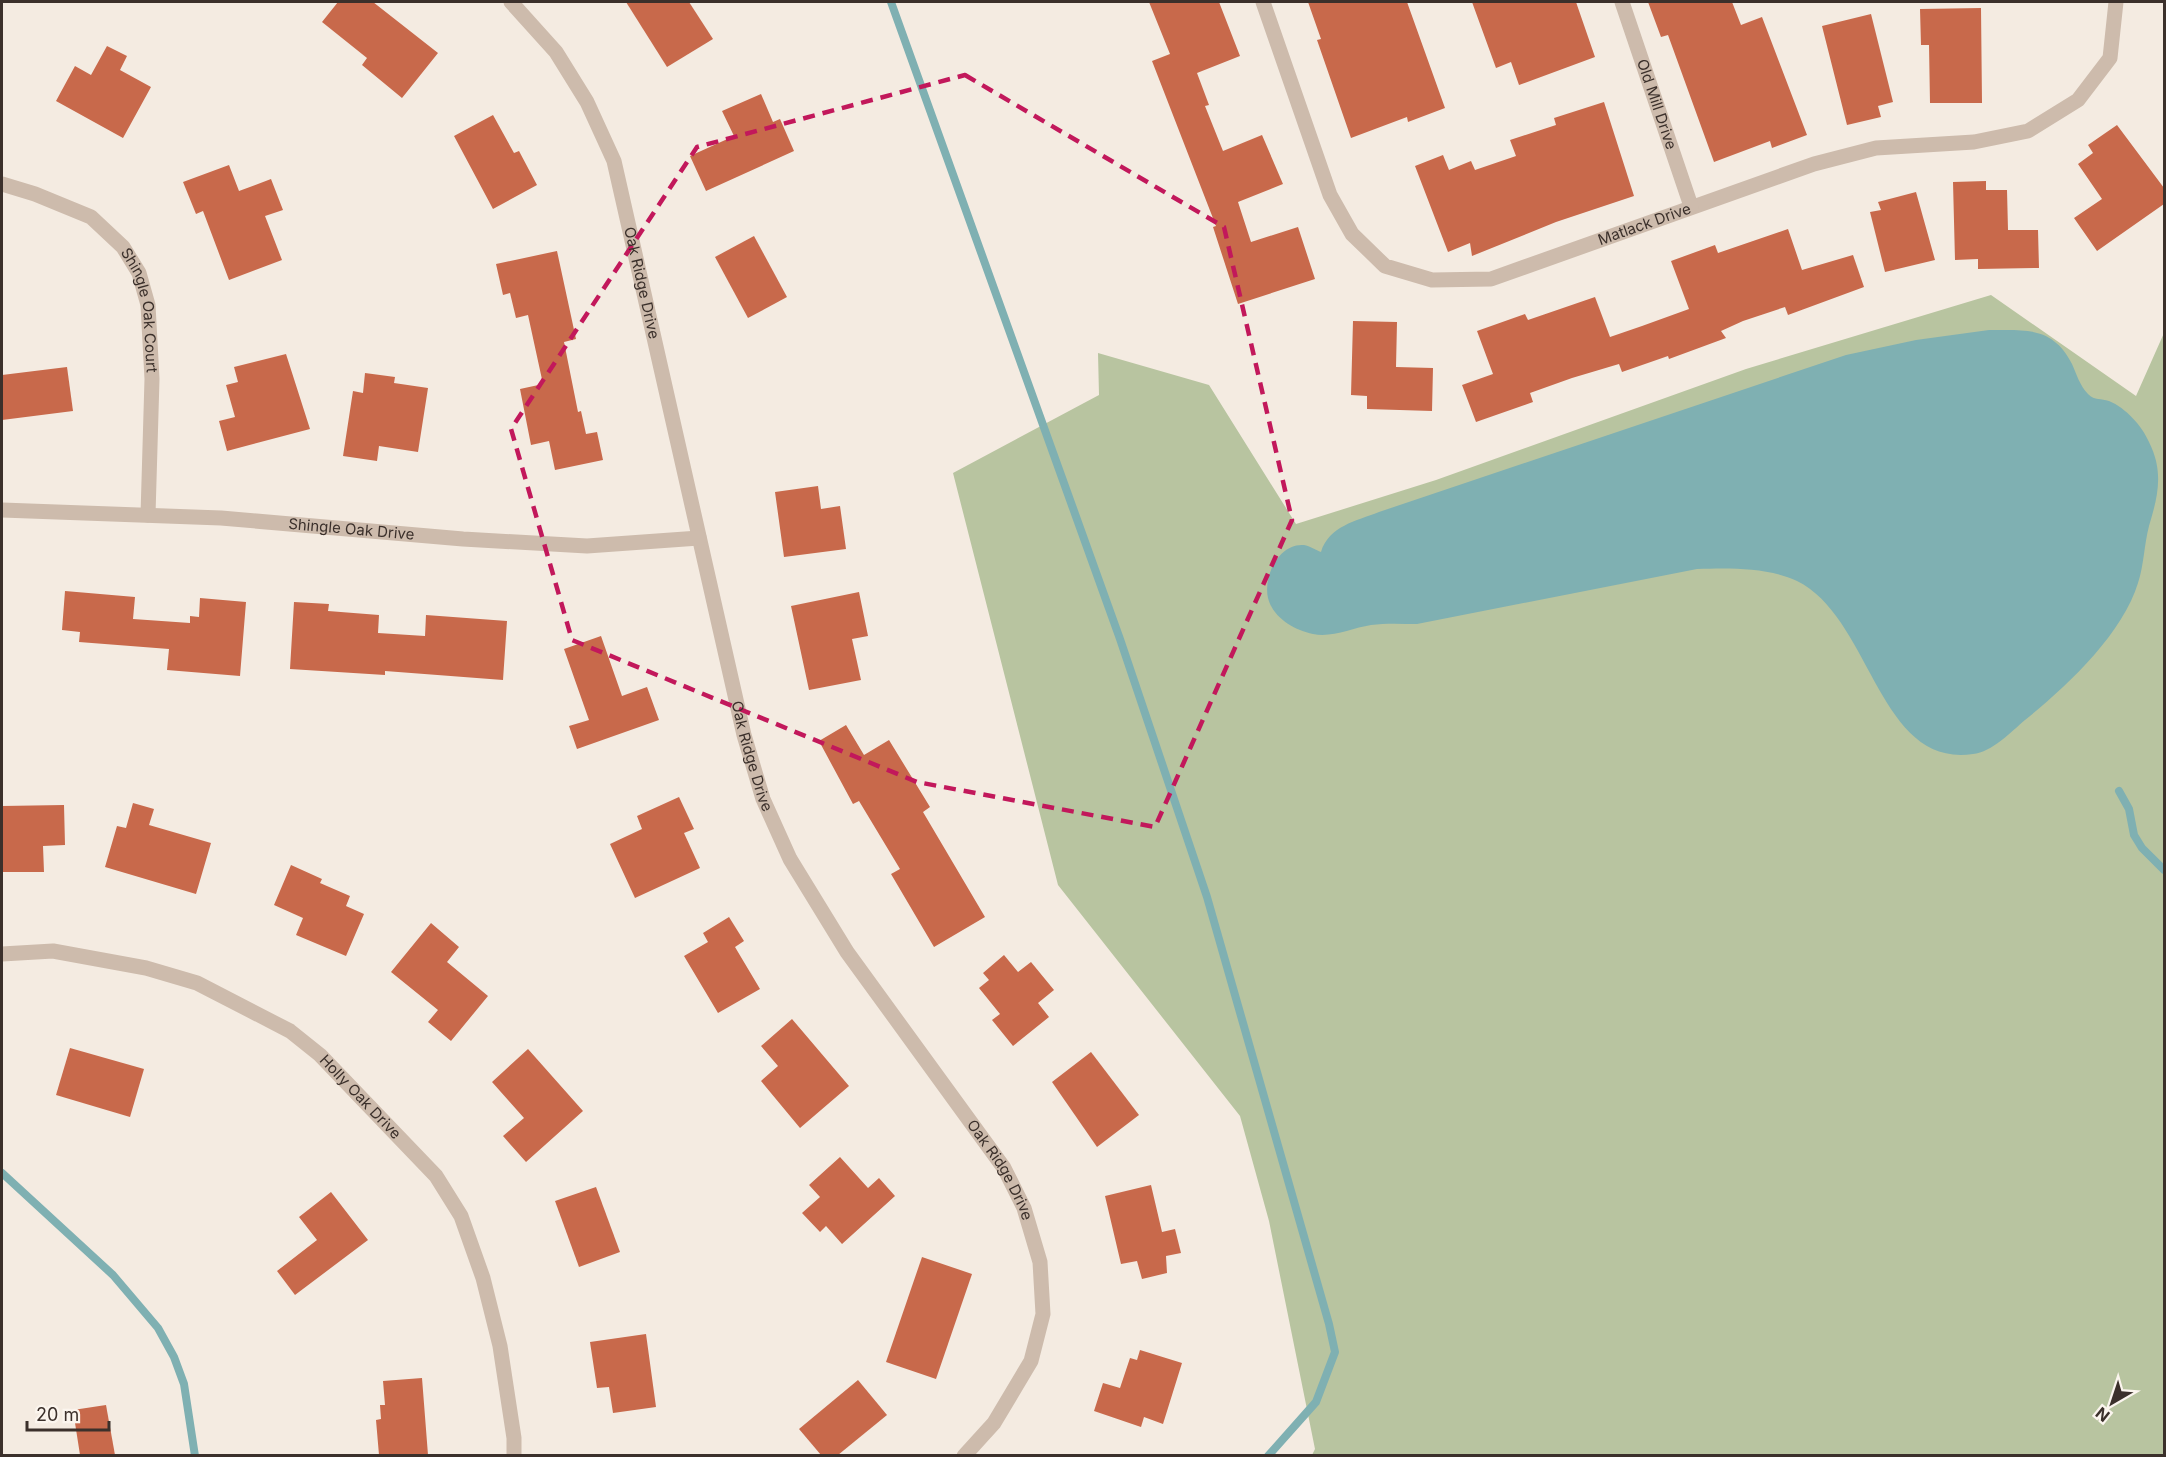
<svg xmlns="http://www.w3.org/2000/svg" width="2166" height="1457" font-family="Inter,sans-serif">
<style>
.green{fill:#b8c4a0}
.water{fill:#7fb0b2}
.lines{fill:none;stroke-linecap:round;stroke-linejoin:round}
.stream{stroke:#7fb0b2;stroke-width:8}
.building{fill:#c8694b}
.minor{stroke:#cdbbac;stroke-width:15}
.marked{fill:none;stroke:#c2185b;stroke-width:4.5;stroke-dasharray:12 8;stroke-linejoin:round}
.labels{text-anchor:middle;stroke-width:5;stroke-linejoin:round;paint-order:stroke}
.street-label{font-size:15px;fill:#3b302b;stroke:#fbf5ee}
</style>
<rect width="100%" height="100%" fill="#f4ebe1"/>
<!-- green -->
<path class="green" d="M 1991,295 L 2136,396 L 2164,333 L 2164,1455 L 1312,1455 L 1315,1449 L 1269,1221 L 1240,1116 L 1058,885 L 953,473 L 1099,395 L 1098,353 L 1209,385 L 1296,524 L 1436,480 L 1746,369 Z"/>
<!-- water -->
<path class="water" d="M 1989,330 C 2025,330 2053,326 2072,364 C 2076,373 2080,386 2088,394 C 2095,401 2101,398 2109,401 C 2126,408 2142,426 2149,442 C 2164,472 2158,496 2149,526 C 2144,545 2144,565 2138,583 C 2122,635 2066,687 2025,720 C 2011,732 1992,752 1973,754 C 1878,768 1872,618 1797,581 C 1768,567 1728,568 1697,569 L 1417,624 C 1402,624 1386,623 1371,625 C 1352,628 1332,638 1313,634 C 1294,630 1273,618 1268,598 C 1263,576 1279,543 1304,545 C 1310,546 1316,550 1321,552 C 1329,526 1356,521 1379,512 L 1846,355 L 1916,340 Z"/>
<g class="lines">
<!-- stream -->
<g class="stream">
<path d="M 891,2 L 1120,639 L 1207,897 L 1329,1324 L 1335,1352 L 1316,1402 L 1268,1456"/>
<path d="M 2119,791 L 2129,809 L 2134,835 L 2142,848 L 2164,870"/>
<path d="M 2,1173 L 113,1275 L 158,1328 L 174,1357 L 184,1384 L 195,1456"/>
</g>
</g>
<!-- building -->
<g class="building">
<path d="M 338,2 L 373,2 L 438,53 L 402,98 L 362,65 L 367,58 L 322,22 Z"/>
<path d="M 626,2 L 689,2 L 713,39 L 667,67 Z"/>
<path d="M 1149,2 L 1219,2 L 1240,56 L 1197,73 L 1209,105 L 1205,106 L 1223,151 L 1262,135 L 1283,184 L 1238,202 L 1251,242 L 1298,227 L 1315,279 L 1238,304 L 1213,227 L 1216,226 L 1152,61 L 1170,54 Z"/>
<path d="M 1308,2 L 1407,2 L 1445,108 L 1408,122 L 1407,117 L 1351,138 L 1317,40 L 1321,39 Z"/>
<path d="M 1472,2 L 1576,2 L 1595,57 L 1519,85 L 1511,62 L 1496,68 Z"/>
<path d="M 1648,2 L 1732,2 L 1741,25 L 1762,17 L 1807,135 L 1772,148 L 1770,141 L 1714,162 L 1668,35 L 1661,37 Z"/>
<path d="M 1981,8 L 1982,103 L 1930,103 L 1929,45 L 1921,45 L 1920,9 Z"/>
<path d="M 1871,14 L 1893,102 L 1878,106 L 1881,117 L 1847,125 L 1822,26 Z"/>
<path d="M 107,46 L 127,56 L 120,70 L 151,87 L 123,138 L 56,101 L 75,66 L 91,75 Z"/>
<path d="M 761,94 L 773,122 L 780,119 L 794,151 L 706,191 L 690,156 L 734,136 L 722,111 Z"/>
<path d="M 1604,102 L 1634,196 L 1556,222 L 1472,256 L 1470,243 L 1448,252 L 1415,166 L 1443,155 L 1449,170 L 1471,161 L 1475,170 L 1516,156 L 1510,140 L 1556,125 L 1554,118 Z"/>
<path d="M 493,115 L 514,153 L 519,151 L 537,185 L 493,209 L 454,136 Z"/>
<path d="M 2117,125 L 2164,188 L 2164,204 L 2097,251 L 2074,218 L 2102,199 L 2078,164 L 2093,153 L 2088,145 Z"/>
<path d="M 229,165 L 239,191 L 271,179 L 283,210 L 265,216 L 282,260 L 229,280 L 203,211 L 196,214 L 183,182 Z"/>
<path d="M 1986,181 L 1986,190 L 2007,190 L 2008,230 L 2038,230 L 2039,268 L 1978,269 L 1978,259 L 1955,260 L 1953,182 Z"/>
<path d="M 1916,192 L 1935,260 L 1885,272 L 1870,212 L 1881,210 L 1878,202 Z"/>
<path d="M 1788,229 L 1802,270 L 1853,255 L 1864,287 L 1788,315 L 1785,307 L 1743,321 L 1721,331 L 1726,338 L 1669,359 L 1668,356 L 1622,372 L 1619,364 L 1572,378 L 1530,393 L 1533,402 L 1476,422 L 1462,385 L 1493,374 L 1477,331 L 1525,314 L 1528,320 L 1595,297 L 1610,337 L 1642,326 L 1689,309 L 1671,261 L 1715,245 L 1718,253 Z"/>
<path d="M 754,236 L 787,297 L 748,318 L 715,257 Z"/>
<path d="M 557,251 L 576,339 L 564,342 L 578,412 L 581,411 L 586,434 L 597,432 L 603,460 L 555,470 L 549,441 L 531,445 L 520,389 L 543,384 L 528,315 L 516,318 L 510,293 L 503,295 L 496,264 Z"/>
<path d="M 1353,321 L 1397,322 L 1396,367 L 1433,368 L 1432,411 L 1367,409 L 1367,396 L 1351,395 Z"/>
<path d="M 286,354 L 310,429 L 227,451 L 219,421 L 235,417 L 226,385 L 238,382 L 234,367 Z"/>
<path d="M 67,367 L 73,411 L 2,420 L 2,375 Z"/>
<path d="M 365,373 L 395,377 L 394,383 L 428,388 L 418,452 L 379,446 L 377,461 L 343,456 L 353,391 L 363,393 Z"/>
<path d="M 818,486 L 821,509 L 840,506 L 846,549 L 784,557 L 775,492 Z"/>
<path d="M 65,591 L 135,597 L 133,619 L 190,623 L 190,616 L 199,617 L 200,598 L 246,602 L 240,676 L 167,670 L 169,649 L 79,642 L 80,632 L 62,630 Z"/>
<path d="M 859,592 L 868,636 L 852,639 L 861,680 L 809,690 L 791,606 Z"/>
<path d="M 294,602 L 329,604 L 328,611 L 379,615 L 378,633 L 425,636 L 426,615 L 507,621 L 503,680 L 385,671 L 385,675 L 290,669 Z"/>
<path d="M 601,636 L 622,696 L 647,687 L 659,720 L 577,749 L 569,726 L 589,720 L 564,649 Z"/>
<path d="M 846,725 L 864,755 L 889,740 L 930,807 L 923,812 L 985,917 L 934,947 L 891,874 L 900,869 L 859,801 L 853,804 L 819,741 Z"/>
<path d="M 679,797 L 694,829 L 684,833 L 700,868 L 635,898 L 610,844 L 642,829 L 637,816 Z"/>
<path d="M 133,803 L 154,809 L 149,825 L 211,843 L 196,894 L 105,867 L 117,826 L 126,828 Z"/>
<path d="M 64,805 L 65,845 L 43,846 L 44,872 L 2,872 L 2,806 Z"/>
<path d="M 291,865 L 322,879 L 320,883 L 350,896 L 346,906 L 364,914 L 346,956 L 296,935 L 303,918 L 274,905 Z"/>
<path d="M 729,917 L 744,941 L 735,947 L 760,989 L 718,1013 L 684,956 L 708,942 L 703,933 Z"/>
<path d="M 431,923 L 459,947 L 447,962 L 488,996 L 451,1041 L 428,1022 L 438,1010 L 391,972 Z"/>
<path d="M 1004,955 L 1018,972 L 1031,962 L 1054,990 L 1038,1003 L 1049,1017 L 1013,1046 L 992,1020 L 1000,1014 L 979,988 L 989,980 L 983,973 Z"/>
<path d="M 792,1019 L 849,1086 L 800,1128 L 761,1081 L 778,1066 L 761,1046 Z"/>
<path d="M 70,1048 L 144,1069 L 130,1117 L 56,1095 Z"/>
<path d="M 528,1049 L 583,1111 L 526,1162 L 503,1136 L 524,1118 L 492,1082 Z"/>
<path d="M 1091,1052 L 1139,1115 L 1097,1147 L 1052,1082 Z"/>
<path d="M 840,1157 L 868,1188 L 879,1178 L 895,1196 L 842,1244 L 826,1226 L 820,1232 L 802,1213 L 820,1197 L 809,1185 Z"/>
<path d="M 1151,1185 L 1162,1232 L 1175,1229 L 1181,1253 L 1166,1256 L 1167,1273 L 1142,1279 L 1137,1261 L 1121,1264 L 1105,1196 Z"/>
<path d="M 596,1187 L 620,1252 L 579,1267 L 555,1201 Z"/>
<path d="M 331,1192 L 368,1240 L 295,1295 L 277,1271 L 317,1240 L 299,1217 Z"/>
<path d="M 922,1257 L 972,1274 L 936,1379 L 886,1362 Z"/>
<path d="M 646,1334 L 656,1407 L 613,1413 L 609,1387 L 597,1388 L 590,1342 Z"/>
<path d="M 1140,1350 L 1182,1363 L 1163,1424 L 1144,1417 L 1141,1427 L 1094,1411 L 1103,1383 L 1120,1388 L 1130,1358 L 1137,1360 Z"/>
<path d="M 422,1378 L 428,1455 L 379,1455 L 376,1420 L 381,1419 L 380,1405 L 385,1405 L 383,1381 Z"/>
<path d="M 858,1380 L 887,1415 L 838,1455 L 821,1455 L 799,1429 Z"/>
<path d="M 106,1405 L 115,1455 L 80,1455 L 73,1410 Z"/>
</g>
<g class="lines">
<!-- minor -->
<g class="minor">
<path id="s1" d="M 511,2 L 556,52 L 587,102 L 614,161 L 744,735 L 763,799 L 790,859 L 847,952 L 1004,1168 L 1024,1208 L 1040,1262 L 1043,1314 L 1031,1361 L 994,1423 L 964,1456"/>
<path id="s2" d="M 1263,2 L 1330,195 L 1352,234 L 1385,266 L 1432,280 L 1491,279 L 1814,164 L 1876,148 L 1974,142 L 2028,131 L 2078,100 L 2110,58 L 2116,2"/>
<path id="s3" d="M 1622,2 L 1691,206"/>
<path id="s4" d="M 2,184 L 35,194 L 91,217 L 123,247 L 139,273 L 148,305 L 152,379 L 148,515"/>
<path id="s5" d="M 2,510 L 221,518 L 463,539 L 587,546 L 699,538"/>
<path id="s6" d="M 2,954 L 53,951 L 146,968 L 197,983 L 290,1031 L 320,1055 L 436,1176 L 461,1216 L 483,1278 L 500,1346 L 514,1438 L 514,1456"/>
</g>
</g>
<!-- marked area -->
<path class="marked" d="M 965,75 L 1224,227 L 1292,520 L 1155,827 L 917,782 L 572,640 L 511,429 L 697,147 Z"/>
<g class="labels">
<!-- street labels -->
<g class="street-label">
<text dy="5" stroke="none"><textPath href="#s3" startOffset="108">Old Mill Drive</textPath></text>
<text dy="5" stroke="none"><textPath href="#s2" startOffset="566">Matlack Drive</textPath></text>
<text dy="5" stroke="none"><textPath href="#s1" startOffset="316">Oak Ridge Drive</textPath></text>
<text dy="5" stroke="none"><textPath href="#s4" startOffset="206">Shingle Oak Court</textPath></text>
<text dy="5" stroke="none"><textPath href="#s5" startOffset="350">Shingle Oak Drive</textPath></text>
<text dy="5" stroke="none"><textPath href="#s1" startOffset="802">Oak Ridge Drive</textPath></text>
<text dy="5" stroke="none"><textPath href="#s6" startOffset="400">Holly Oak Drive</textPath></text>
<text dy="5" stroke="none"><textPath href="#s1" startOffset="1288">Oak Ridge Drive</textPath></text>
</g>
</g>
<!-- border -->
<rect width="2166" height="1457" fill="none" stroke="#3b302b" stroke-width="6"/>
<!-- north arrow -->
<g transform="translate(2112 1403) rotate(219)" stroke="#fbf5ee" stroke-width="4.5" paint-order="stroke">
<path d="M0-4.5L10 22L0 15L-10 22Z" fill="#3b302b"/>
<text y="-9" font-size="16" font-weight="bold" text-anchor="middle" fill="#3b302b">N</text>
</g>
<!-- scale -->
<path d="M27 1421v9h82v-9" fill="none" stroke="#3b302b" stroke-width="3"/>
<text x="36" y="1421" font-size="18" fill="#3b302b" stroke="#fbf5ee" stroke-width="4.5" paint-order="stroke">20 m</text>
</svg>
